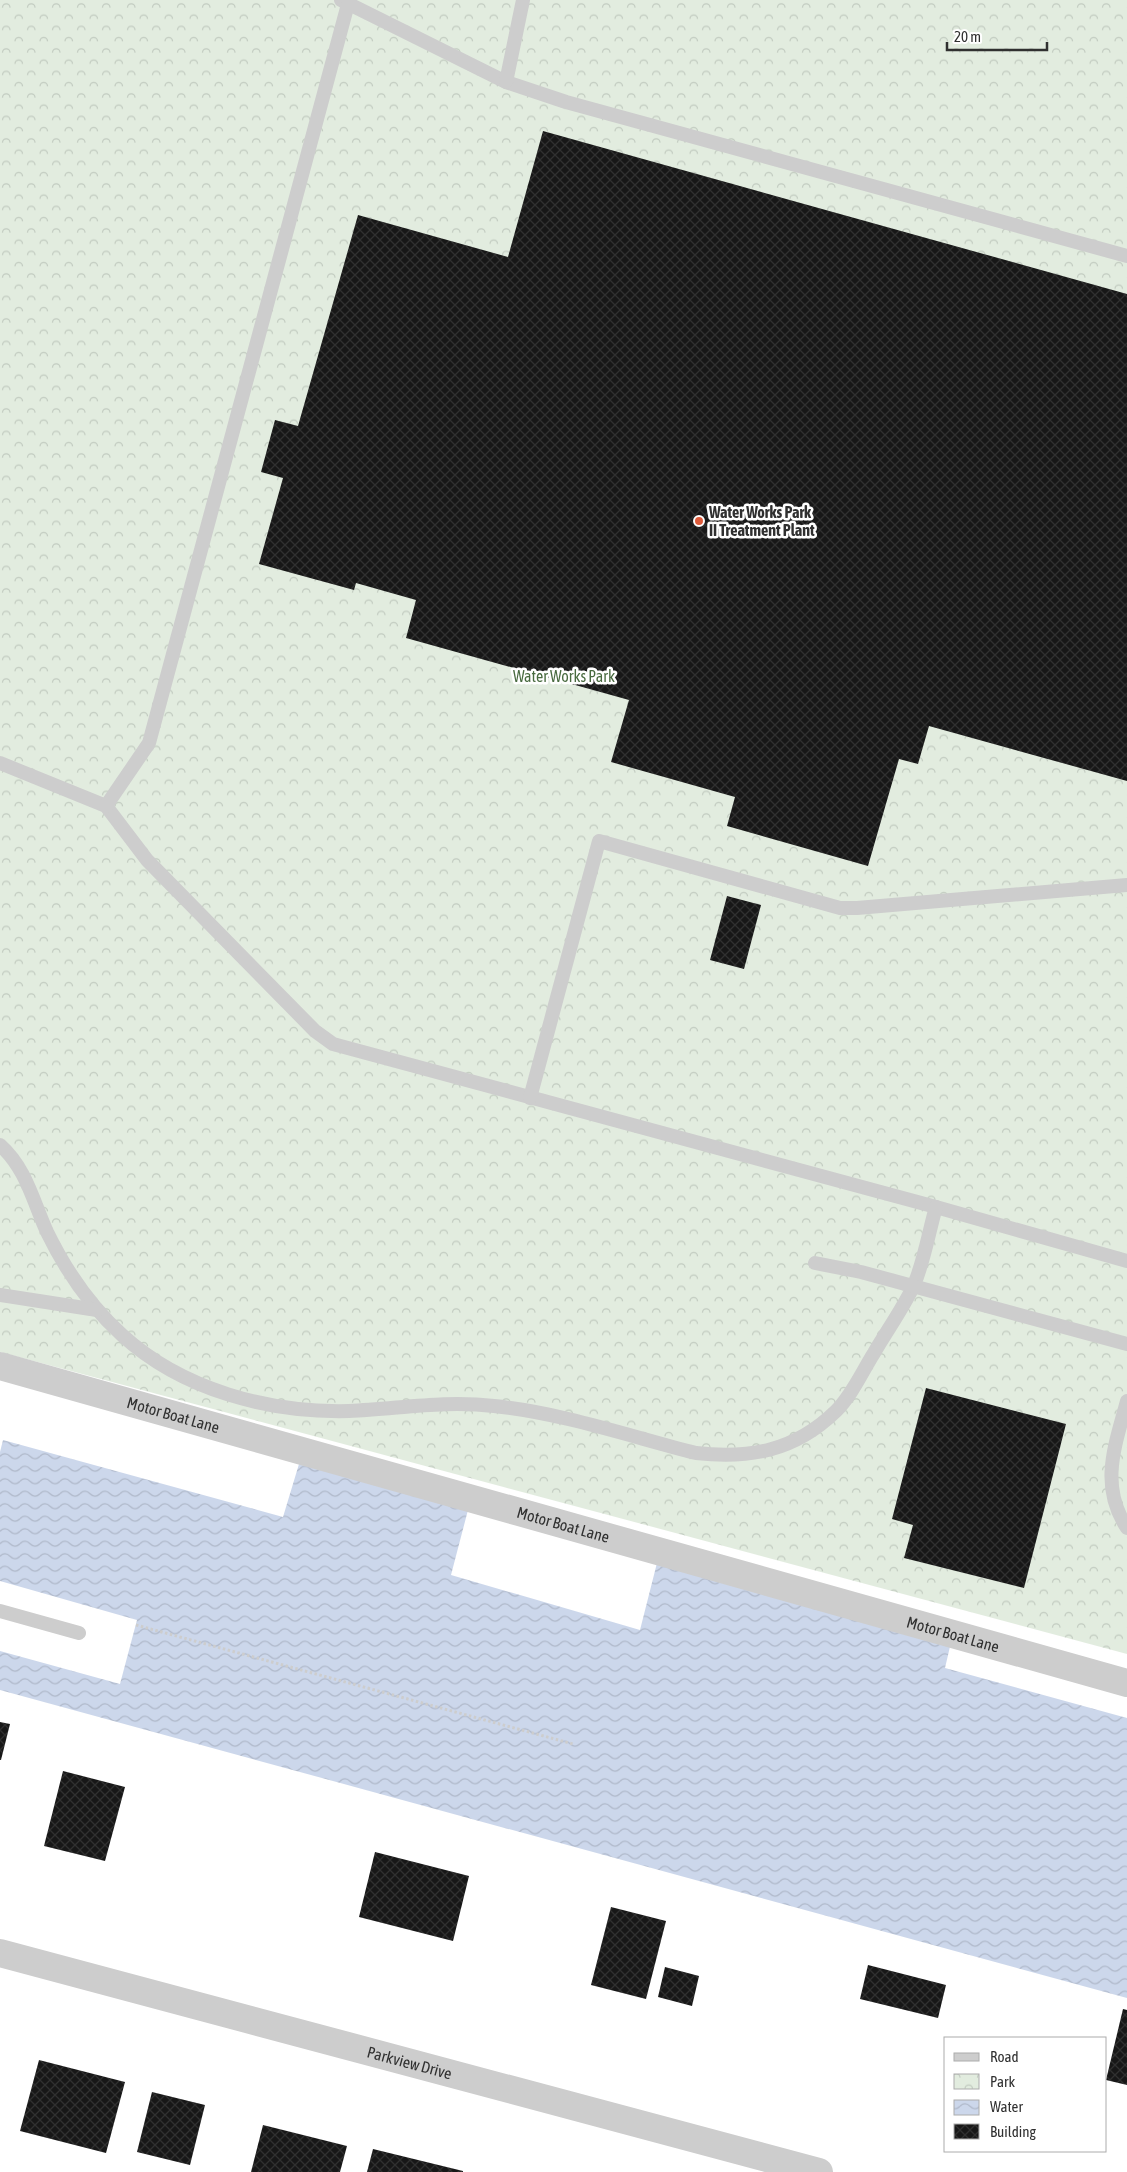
<svg xmlns="http://www.w3.org/2000/svg" width="1127" height="2172" font-family="'Asap Condensed',sans-serif">
<style>
.park{fill:url(#park-crowns)}
.water{fill:url(#water-waves)}
.building{fill:url(#building-cross-hatch)}
.lines{fill:none;stroke-linecap:round;stroke-linejoin:round}
.path{stroke:#cdcdcd;stroke-width:3;stroke-dasharray:2.5 2.5;stroke-linecap:butt}
.lane{stroke:#cdcdcd;stroke-width:14}
.street{stroke:#cdcdcd;stroke-width:28}
.poi-dot{fill:#de5b3b;stroke:#fff;stroke-width:2}
.labels{text-anchor:middle;stroke-width:5;stroke-linejoin:round;paint-order:stroke}
.poi-label{font-size:16px;font-weight:bold;fill:#303030;stroke:#fff;text-anchor:start}
.park-label{font-size:16px;fill:#486a3f;stroke:#fff}
.street-label{font-size:16px;fill:#303030;stroke:#fff}
</style>
<defs>
<pattern id="park-crowns" width="20" height="18" patternUnits="userSpaceOnUse" patternTransform="scale(1.25)"><rect width="20" height="18" fill="#e2ecdf"/><path d="M2 6a3 3 0 1 1 6 0M12 15a3 3 0 1 1 6 0" fill="none" stroke="#c2cbc0"/></pattern>
<pattern id="water-waves" width="16" height="10" patternUnits="userSpaceOnUse" patternTransform="scale(1.25)"><rect width="16" height="10" fill="#ccd7eb"/><path d="M0 5q4-4 8 0t8 0" fill="none" stroke="#b0b9ca"/></pattern>
<pattern id="building-cross-hatch" width="8" height="8" patternUnits="userSpaceOnUse" patternTransform="scale(1.25)"><rect width="8" height="8" fill="#171717"/><path d="M0 0l8 8M0 8l8-8" fill="none" stroke="#303030"/></pattern>
</defs>
<rect width="100%" height="100%" fill="#fff"/>
<!-- park -->
<path class="park" d="M 0,0 L 1127,0 L 1127,1654 L 0,1352 Z"/>
<!-- water -->
<path class="water" d="M 3,1440 L 283,1517 L 299,1464 L 468,1510 L 451,1575 L 640,1630 L 658,1559 L 952,1638 L 945,1668 L 1127,1718 L 1127,1998 L 0,1690 L 0,1651 L 120,1684 L 137,1620 L 0,1581 L 0,1452 Z"/>
<!-- building -->
<g class="building">
<path d="M 543,131 L 1127,294 L 1127,781 L 929,726 L 918,764 L 899,759 L 868,866 L 727,826 L 735,797 L 611,762 L 629,700 L 406,638 L 416,600 L 356,583 L 354,590 L 259,564 L 283,478 L 261,472 L 275,420 L 298,426 L 358,215 L 508,257 Z"/>
<path d="M 727,896 L 761,905 L 744,969 L 710,960 Z"/>
<path d="M 926,1388 L 1066,1424 L 1024,1588 L 904,1558 L 913,1525 L 892,1519 Z"/>
<path d="M 0,1722 L 10,1724 L 1,1760 L 0,1760 Z"/>
<path d="M 63,1771 L 125,1787 L 105,1861 L 44,1846 Z"/>
<path d="M 375,1852 L 469,1876 L 453,1941 L 359,1917 Z"/>
<path d="M 611,1907 L 666,1921 L 646,1999 L 591,1985 Z"/>
<path d="M 868,1965 L 946,1985 L 938,2018 L 860,1999 Z"/>
<path d="M 665,1967 L 699,1976 L 692,2006 L 658,1997 Z"/>
<path d="M 1123,2009 L 1127,2010 L 1127,2085 L 1106,2080 Z"/>
<path d="M 39,2060 L 125,2082 L 106,2153 L 20,2131 Z"/>
<path d="M 152,2092 L 205,2105 L 190,2165 L 137,2152 Z"/>
<path d="M 263,2125 L 347,2146 L 340,2172 L 251,2172 Z"/>
<path d="M 373,2149 L 463,2171 L 463,2172 L 367,2172 Z"/>
</g>
<g class="lines">
<!-- path -->
<path class="path" d="M 136,1625 L 573,1744"/>
<!-- lane -->
<g class="lane">
<path d="M 341,0 L 506,82 L 566,102 L 1127,256"/>
<path d="M 506,82 L 523,0"/>
<path d="M 0,763 L 106,806 L 147,860 L 315,1031 L 333,1044 L 936,1207 L 1127,1261"/>
<path d="M 106,806 L 149,743 L 348,4"/>
<path d="M 530,1098 L 599,841 L 840,908 L 857,908 L 1127,885"/>
<path d="M 0,1145 C 26,1168 33,1201 47,1232 C 66,1271 90,1306 122,1335 C 182,1390 269,1413 349,1411 C 399,1409 443,1400 494,1406 C 562,1413 629,1436 696,1453 C 750,1459 795,1451 836,1411 C 852,1395 862,1372 874,1353 C 886,1332 902,1310 913,1287 C 923,1266 929,1231 936,1207"/>
<path d="M 815,1263 L 861,1272 L 1127,1344"/>
<path d="M 0,1295 L 97,1310"/>
<path d="M 1127,1401 C 1115,1446 1099,1485 1127,1528"/>
<path d="M 0,1611 L 79,1633"/>
</g>
<!-- street -->
<g class="street">
<path id="s1" d="M 0,1366 L 1127,1683"/>
<path id="s2" d="M 0,1953 L 819,2172"/>
</g>
</g>
<!-- markers -->
<circle class="poi-dot" cx="699" cy="521" r="5"/>
<g class="labels">
<!-- poi labels -->
<g class="poi-label">
<text x="709" y="518">Water Works Park<tspan x="709" dy="18">II Treatment Plant</tspan></text>
</g>
<!-- park labels -->
<g class="park-label">
<text x="564" y="682">Water Works Park</text>
</g>
<!-- street labels -->
<g class="street-label">
<text dy="6" stroke="none"><textPath href="#s1" startOffset="180">Motor Boat Lane</textPath></text>
<text dy="6" stroke="none"><textPath href="#s1" startOffset="585">Motor Boat Lane</textPath></text>
<text dy="6" stroke="none"><textPath href="#s1" startOffset="990">Motor Boat Lane</textPath></text>
<text dy="6" stroke="none"><textPath href="#s2" startOffset="424">Parkview Drive</textPath></text>
</g>
</g>
<!-- legend -->
<rect x="944" y="2037" width="162" height="115" fill="#ffffff" stroke="#acacac"/>
<rect x="954" y="2053" width="25" height="8" fill="#cdcdcd" stroke="#acacac"/>
<text x="990" y="2062" font-size="15" fill="#303030">Road</text>
<rect x="954" y="2074" width="25" height="15" fill="url(#park-crowns)" stroke="#acacac"/>
<text x="990" y="2087" font-size="15" fill="#303030">Park</text>
<rect x="954" y="2100" width="25" height="15" fill="url(#water-waves)" stroke="#acacac"/>
<text x="990" y="2112" font-size="15" fill="#303030">Water</text>
<rect x="954" y="2124" width="25" height="15" fill="url(#building-cross-hatch)" stroke="#acacac"/>
<text x="990" y="2137" font-size="15" fill="#303030">Building</text>
<!-- scale -->
<path d="M947 42v8h100v-8" fill="none" stroke="#303030" stroke-width="2.5"/>
<text x="954" y="42" font-size="15" fill="#303030" stroke="#ffffff" stroke-width="4" paint-order="stroke">20 m</text>
</svg>
